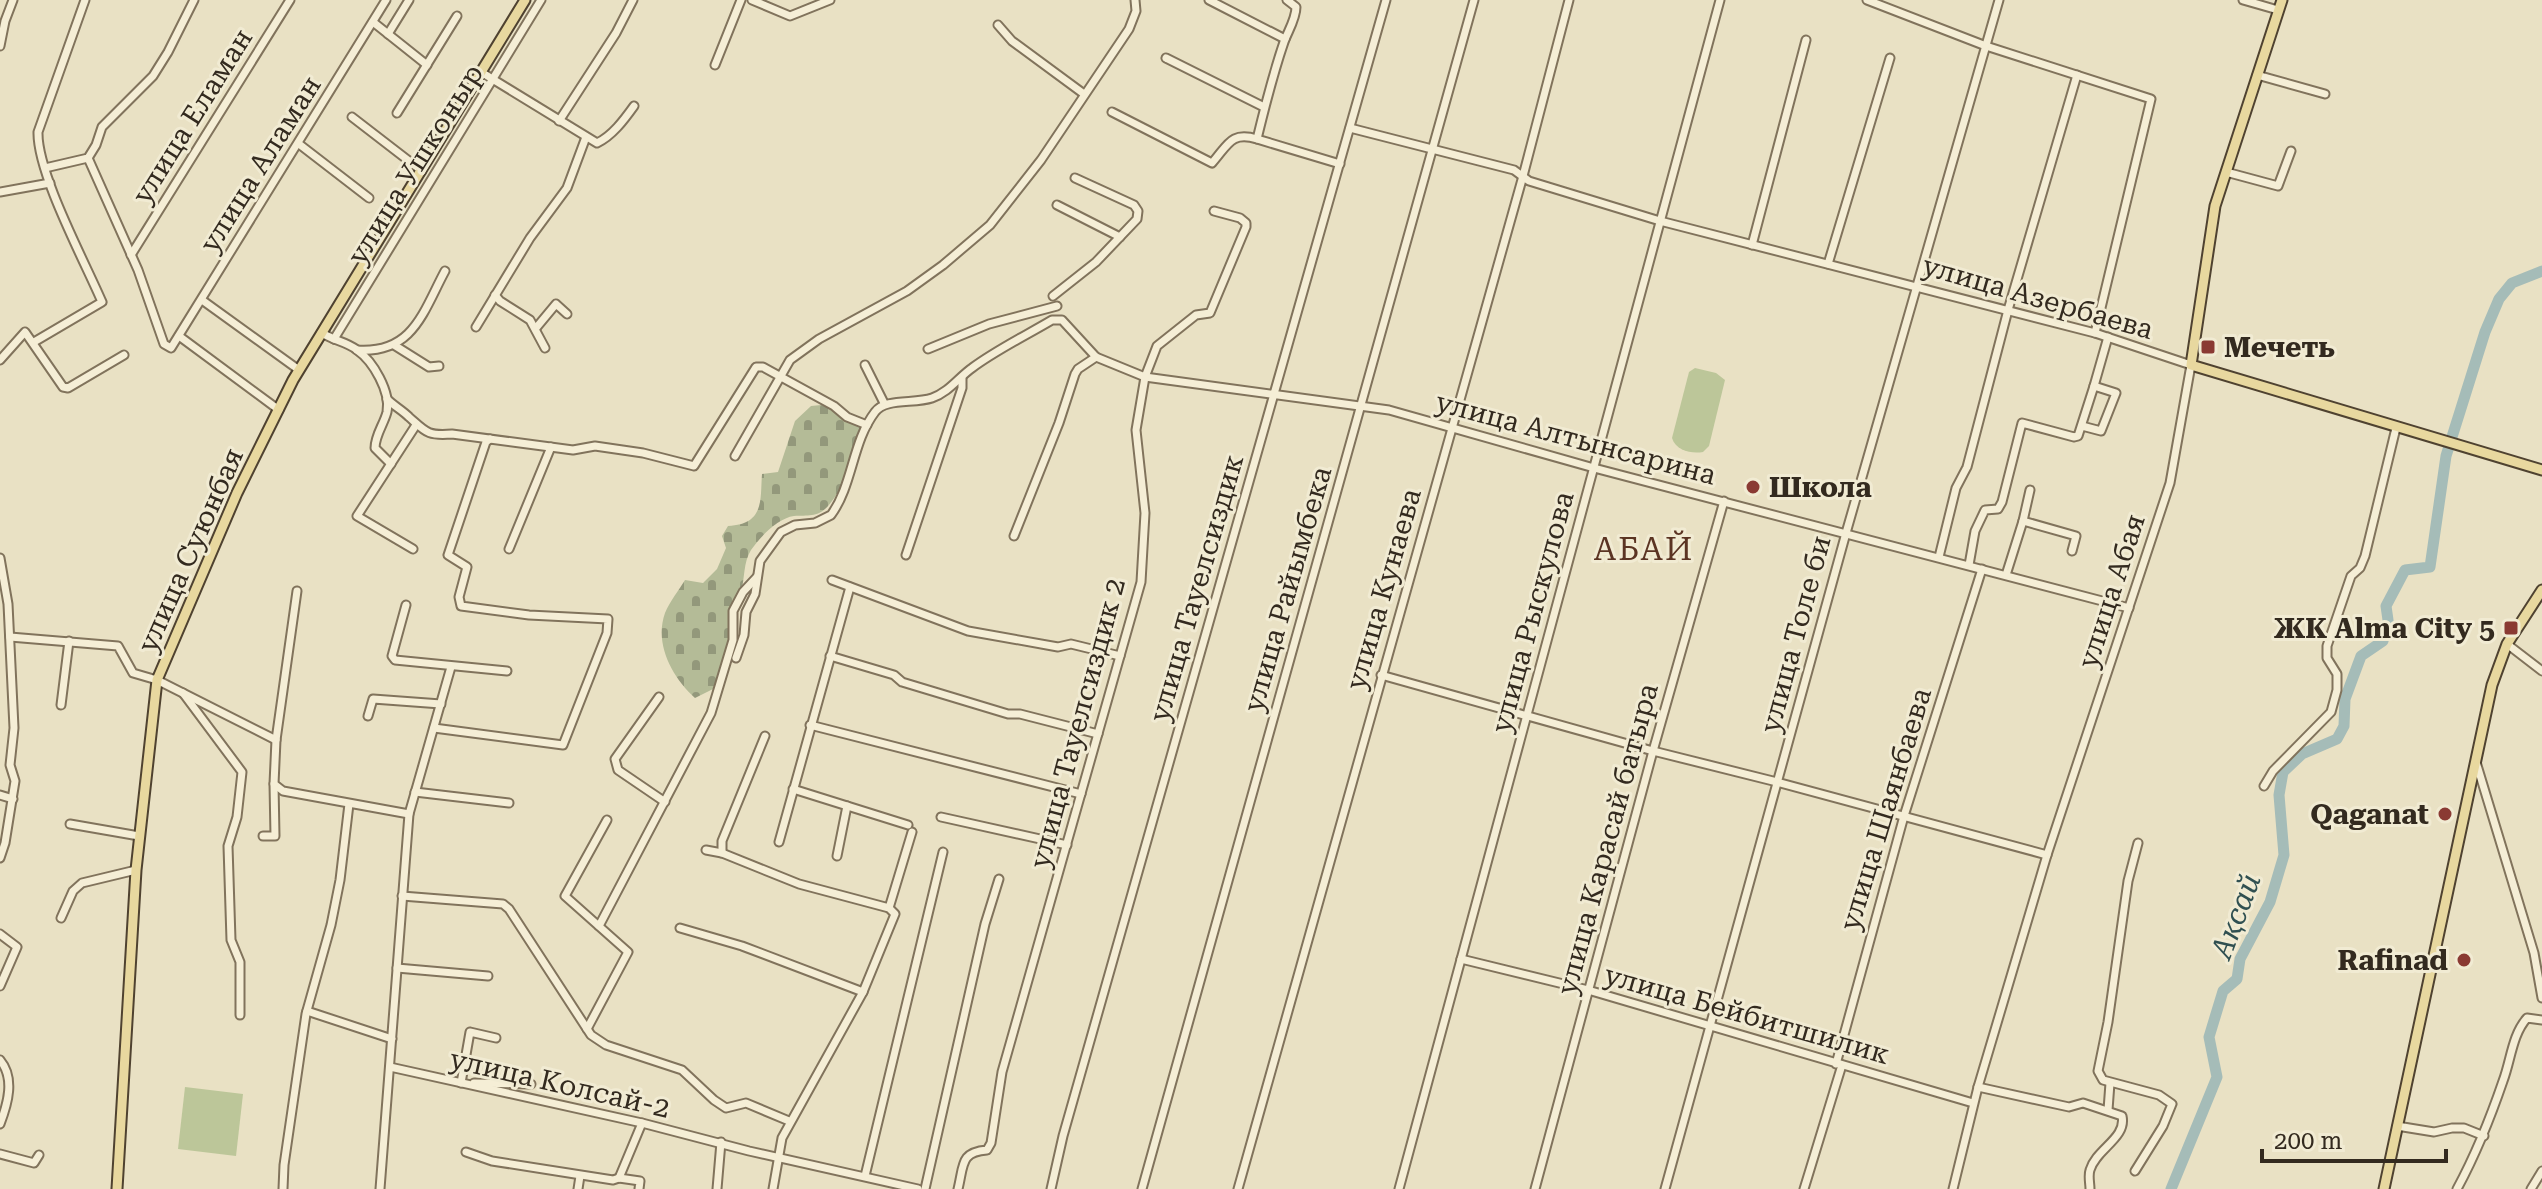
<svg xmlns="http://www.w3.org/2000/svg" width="2542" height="1189" font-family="'Roboto Serif',serif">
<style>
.green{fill:#bcc699}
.cemetery{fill:url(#cemetery-stones)}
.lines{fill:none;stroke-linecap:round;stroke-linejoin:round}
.river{stroke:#a5bcb8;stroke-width:11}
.minor-casing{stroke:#81735c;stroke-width:11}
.major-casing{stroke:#4f4230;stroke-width:13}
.minor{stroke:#f5eed6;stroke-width:7}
.major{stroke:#e8d89f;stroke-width:9}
.poi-dot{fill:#8a3a33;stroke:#f1ebd3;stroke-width:3}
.labels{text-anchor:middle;stroke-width:6;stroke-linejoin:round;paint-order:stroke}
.street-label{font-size:28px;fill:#332a1f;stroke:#f1ebd3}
.poi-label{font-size:28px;font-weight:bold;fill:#332a1f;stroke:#f1ebd3;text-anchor:end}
.water-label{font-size:30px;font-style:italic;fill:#305051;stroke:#f1ebd3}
.quarter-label{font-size:32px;letter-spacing:2px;fill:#5b3423;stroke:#f1ebd3}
</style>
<defs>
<pattern id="cemetery-stones" width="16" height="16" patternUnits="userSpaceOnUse" patternTransform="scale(2)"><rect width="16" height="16" fill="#b4bb97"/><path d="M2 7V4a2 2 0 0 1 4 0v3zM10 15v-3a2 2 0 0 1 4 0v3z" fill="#93987b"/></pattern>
</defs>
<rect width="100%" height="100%" fill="#e9e1c4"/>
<!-- green -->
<g class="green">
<path d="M 1695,368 L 1716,373 L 1725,380 L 1709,446 L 1703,452 C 1692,454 1676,451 1672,438 L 1689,372 Z"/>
<path d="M 185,1087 L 243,1094 L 236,1156 L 178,1149 Z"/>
</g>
<!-- cemetery -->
<path class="cemetery" d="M 821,405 C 837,410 847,421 862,426 C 854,450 848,481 832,501 C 820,518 811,515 794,516 C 778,518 760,537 751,550 C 743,563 745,578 741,592 C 733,624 725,656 715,688 L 695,698 C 672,677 654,644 665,613 C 670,601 679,590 685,580 L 703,583 L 717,569 L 726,548 L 722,536 L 728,526 C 765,524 760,500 762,474 L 778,472 L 795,421 L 811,406 Z"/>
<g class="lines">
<!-- river -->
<path class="river" d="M 2171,1189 L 2217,1077 L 2209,1037 L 2223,991 L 2237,979 L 2240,959 L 2270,902 L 2284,855 L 2279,795 L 2283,772 L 2302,754 L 2337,739 L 2344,726 L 2345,699 L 2361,656 L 2383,641 L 2388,620 L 2386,606 L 2405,570 L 2430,567 L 2446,456 L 2485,332 L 2499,299 L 2512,283 L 2542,271"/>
<defs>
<g id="minor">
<path d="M 752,0 L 790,16 L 830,0"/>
<path d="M 1209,0 L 1285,39"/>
<path d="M 1287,0 L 1296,7 C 1296,19 1288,31 1284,42 C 1273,74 1265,106 1257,139 L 1340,164"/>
<path d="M 1867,0 L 1986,46 L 2151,99 L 2095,333"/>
<path d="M 2243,0 L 2278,10"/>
<path d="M 373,22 L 427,65"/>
<path d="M 998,25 L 1012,41 L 1084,94"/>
<path d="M 388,34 L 409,0"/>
<path d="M 0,46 L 5,21 L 13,0"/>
<path d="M 1166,58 L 1264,107"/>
<path d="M 715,65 L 741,0"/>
<path d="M 481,72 L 597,143 C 612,136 624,120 634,106"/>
<path d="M 2257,75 L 2325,94"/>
<path d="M 1112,112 L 1212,163 C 1228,145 1231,131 1257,139"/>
<path d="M 397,113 L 457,16"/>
<path d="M 352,117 L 422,171"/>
<path d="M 559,121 L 616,33 L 633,0"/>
<path d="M 1350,128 L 1514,170 L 1529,181 L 1660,221 L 2095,333 L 2191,365 L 2170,483 L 2047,855 L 1978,1087 L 1953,1189"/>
<path d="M 299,144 L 369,198"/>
<path d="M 88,158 L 138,270 L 164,344 L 171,348 L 386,0"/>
<path d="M 45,168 L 88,158 L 96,145 L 102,127 L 153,76 L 168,52 L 194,0"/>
<path d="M 2226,172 L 2278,186 L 2291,151"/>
<path d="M 0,192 L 50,183"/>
<path d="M 1057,205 L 1120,237"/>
<path d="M 1752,245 L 1806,40"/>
<path d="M 131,255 L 290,0"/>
<path d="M 1828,264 L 1890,58"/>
<path d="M 495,295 L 500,301 L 530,320 L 545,348"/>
<path d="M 1053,296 L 1096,262 L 1137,219 L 1138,211 L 1134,205 L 1075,178"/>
<path d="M 202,300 L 299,370"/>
<path d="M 476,327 L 530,238 L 567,188 L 586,137"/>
<path d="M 536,328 L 556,304 L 567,314"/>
<path d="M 321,333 L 334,339 L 541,0"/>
<path d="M 179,336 L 279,410"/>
<path d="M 334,339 C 342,342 351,345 357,350 C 373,361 391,392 387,412 C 384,424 375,435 375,448 L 391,464"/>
<path d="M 34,342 L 102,302 C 84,260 37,173 38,132 L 85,0"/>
<path d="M 394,345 L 429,367 L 439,366"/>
<path d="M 928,349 L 989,324 L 1057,306"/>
<path d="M 357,350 C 413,354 423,312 445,271"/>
<path d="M 0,360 L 25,332 L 63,387 L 68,388 L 124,355"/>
<path d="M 865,365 L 884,403"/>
<path d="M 2094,386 L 2108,337"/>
<path d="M 387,399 C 394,406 402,410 409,417 C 426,432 427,436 452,434 L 573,450 L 595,446 L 643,453 L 694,466 L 756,367 L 763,367 L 834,406 L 847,417 L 867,425"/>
<path d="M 735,456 L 790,360 L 819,339 L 907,291 L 943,265 L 990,225 L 1041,160 L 1129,29 L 1136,11 L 1135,0"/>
<path d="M 2030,490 L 2023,521 L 2076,536 L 2072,551"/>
<path d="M 1014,536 L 1059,423 L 1075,374 L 1078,369 L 1096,357"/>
<path d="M 413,549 L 357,516 L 416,425"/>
<path d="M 509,549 L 551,447"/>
<path d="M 906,555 L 962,388 L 962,378"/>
<path d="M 1939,557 L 1956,488 L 1967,467 L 2008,310 L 2077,75"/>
<path d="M 0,558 L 8,604 L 14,728 L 10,765 L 15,781 L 5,843 L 0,858"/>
<path d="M 1969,565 L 1975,531 L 1985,510 L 1998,509 L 2002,502 L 2022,423 L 2074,437 L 2078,436 L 2094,386 L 2116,393 L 2101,431 L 2082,426"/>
<path d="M 2006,575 L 2023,521"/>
<path d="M 832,580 L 968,631 L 1058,647 L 1071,644 L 1120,656"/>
<path d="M 297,591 L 276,740 L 274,784 L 283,791 L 409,814"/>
<path d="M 406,605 L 392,656 L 395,660 L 507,671"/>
<path d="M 10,637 L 118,646 L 133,673 L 157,680 L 276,740"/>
<path d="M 2507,644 L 2542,671"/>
<path d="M 830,656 L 894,675 L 902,682 L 1008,714 L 1020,714 L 1098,734"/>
<path d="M 736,658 L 744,635 L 746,612 L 755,594 L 760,561 L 781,532 L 795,525 L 815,523 L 831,515 C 853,485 852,442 875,412 C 885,398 914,404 932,398 C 949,392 958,378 972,368 C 996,350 1025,336 1052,320 L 1062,320 L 1096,357 L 1145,377 L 1389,410 L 1594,468 L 2129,608"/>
<path d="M 1381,675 L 1653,751 L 1777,782 L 2047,855"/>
<path d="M 183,693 L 242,772 L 237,817 L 228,846 L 231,940 L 240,962 L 240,1015"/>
<path d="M 659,697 L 615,759 L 618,770 L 665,802"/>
<path d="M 61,705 L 69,641"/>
<path d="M 368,716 L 373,699 L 441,704"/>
<path d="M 810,725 L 1081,794"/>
<path d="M 434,728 L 563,745 L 607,633 L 608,619 L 529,615 L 461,606 L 459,597 L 467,567 L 448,555 L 486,442 L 490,439"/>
<path d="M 2476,762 L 2534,953 L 2542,998"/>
<path d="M 2264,786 L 2273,771 L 2331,712 L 2337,690 L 2337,674 L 2327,658 L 2327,646 L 2351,576 L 2360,568 L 2365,556 L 2396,428"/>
<path d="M 793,789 L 908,825"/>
<path d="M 415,792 L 509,803"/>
<path d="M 0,795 L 13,799"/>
<path d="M 941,817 L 1067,845"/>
<path d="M 70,824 L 139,836"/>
<path d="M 263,836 L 275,836 L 274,784"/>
<path d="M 779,842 L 850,587"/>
<path d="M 706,850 L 722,853 L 799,884 L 889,908 L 895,914 L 863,992 L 782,1138 L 773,1189"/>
<path d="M 722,853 L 722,841 L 765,736"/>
<path d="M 837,856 L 847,806"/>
<path d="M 402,896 L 503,904 L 509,909 L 591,1035 L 606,1045 L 682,1070 L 714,1100 L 726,1108 L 746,1103 L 789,1121"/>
<path d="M 889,908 L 912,832"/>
<path d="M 61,918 L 73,891 L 82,883 L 136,870"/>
<path d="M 599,926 L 711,713 L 733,640 L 733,611 L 743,592 L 757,577"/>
<path d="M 680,928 L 742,946 L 863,992"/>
<path d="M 0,934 L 17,947 L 0,986"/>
<path d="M 1461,959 L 1588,990 L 1973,1103"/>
<path d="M 397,968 L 488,976"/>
<path d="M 307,1011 L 392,1039"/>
<path d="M 587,1029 L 628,952 L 565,896 L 607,820"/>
<path d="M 0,1060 C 15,1078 8,1103 0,1124"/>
<path d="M 1836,1064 L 1904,816 L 1982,569"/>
<path d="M 390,1067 L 642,1123 L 749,1151 L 918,1189"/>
<path d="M 461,1083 L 470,1032 L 496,1038"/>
<path d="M 474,1083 L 531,1084"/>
<path d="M 1978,1087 L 2069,1107 L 2083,1103 L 2122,1116 C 2127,1138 2096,1149 2090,1170 C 2088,1176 2090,1183 2090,1189"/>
<path d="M 2108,1110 L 2110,1083"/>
<path d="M 2397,1126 L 2434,1132 L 2452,1128 L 2464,1128 L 2484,1136"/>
<path d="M 466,1152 L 492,1161 L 613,1180 L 619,1178 L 640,1181 L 639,1189"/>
<path d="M 0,1154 L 34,1163 L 39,1155"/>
<path d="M 2135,1171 L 2163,1126 L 2172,1104 L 2159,1095 L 2103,1080 L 2098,1071 L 2108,1022 L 2128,881 L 2138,843"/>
<path d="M 865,1176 L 943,852"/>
<path d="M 619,1178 L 642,1123"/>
<path d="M 283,1189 L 284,1165 L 306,1014 L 331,925 L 340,880 L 349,804"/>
<path d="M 380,1189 L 409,814 L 451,667"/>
<path d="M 578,1189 L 580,1176"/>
<path d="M 717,1189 L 721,1142"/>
<path d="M 925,1189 L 985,924 L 999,879"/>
<path d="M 958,1189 C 964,1165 960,1152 987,1150 L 991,1143 L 1002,1072 L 1141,582 L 1145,513 L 1136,430 L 1145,377 L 1157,346 L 1196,315 L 1210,313 L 1246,227 L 1246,223 L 1240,218 L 1214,211"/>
<path d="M 1051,1189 L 1063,1136 L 1386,0"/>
<path d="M 1142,1189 L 1474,0"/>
<path d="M 1238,1189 L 1523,176 L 1569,0"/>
<path d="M 1399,1189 L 1720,0"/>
<path d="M 1535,1189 L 1653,751 L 1724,501"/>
<path d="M 1665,1189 L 1846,533 L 1999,0"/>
<path d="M 1804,1189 L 1842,1065"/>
<path d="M 2457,1189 C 2476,1154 2490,1119 2503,1081 C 2511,1060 2512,1035 2527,1018 L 2542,1020"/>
<path d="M 2531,1189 L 2542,1171"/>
</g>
<g id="major">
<path d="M 2282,0 L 2215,206 L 2191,365 L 2542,470"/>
<path d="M 117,1189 L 136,870 L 157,680 L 237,493 L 293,380 L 525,0"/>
<path d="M 2384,1189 L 2492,685 L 2507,644 L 2542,590"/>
</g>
</defs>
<!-- minor casing -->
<use href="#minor" class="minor-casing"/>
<!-- major casing -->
<use href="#major" class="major-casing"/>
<!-- minor -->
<use href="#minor" class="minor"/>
<!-- major -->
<use href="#major" class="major"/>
</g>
<!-- markers -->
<g class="poi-dot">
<rect x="2200" y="339" width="16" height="16" rx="4"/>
<circle cx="1753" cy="487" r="8"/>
<rect x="2503" y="620" width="16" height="16" rx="4"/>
<circle cx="2445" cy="814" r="8"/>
<circle cx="2464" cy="960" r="8"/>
</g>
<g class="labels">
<!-- street labels -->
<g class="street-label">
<text transform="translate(192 116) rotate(-58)" y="10">улица Еламан</text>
<text transform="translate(260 164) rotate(-58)" y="10">улица Аламан</text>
<text transform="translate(415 164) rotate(-58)" y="10">улица Ушконыр</text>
<text transform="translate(2038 297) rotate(16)" y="10">улица Азербаева</text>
<text transform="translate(1576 438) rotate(15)" y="10">улица Алтынсарина</text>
<text transform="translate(190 550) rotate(-66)" y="10">улица Суюнбая</text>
<text transform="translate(1196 588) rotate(-74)" y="10">улица Тауелсиздик</text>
<text transform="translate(1287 589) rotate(-74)" y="10">улица Райымбека</text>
<text transform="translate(1383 589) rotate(-74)" y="10">улица Кунаева</text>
<text transform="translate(2111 591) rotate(-72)" y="10">улица Абая</text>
<text transform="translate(1532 612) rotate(-75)" y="10">улица Рыскулова</text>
<text transform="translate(1795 634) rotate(-75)" y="10">улица Толе би</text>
<text transform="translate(1077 723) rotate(-75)" y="10">улица Тауелсиздик 2</text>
<text transform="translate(1885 809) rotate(-73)" y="10">улица Шаянбаева</text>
<text transform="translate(1607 839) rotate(-75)" y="10">улица Карасай батыра</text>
<text transform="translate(1747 1014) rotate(16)" y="10">улица Бейбитшилик</text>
<text transform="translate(560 1083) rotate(13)" y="10">улица Колсай-2</text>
</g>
<!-- poi labels -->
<g class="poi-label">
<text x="2224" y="357" text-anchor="start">Мечеть</text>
<text x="1769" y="497" text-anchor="start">Школа</text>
<text x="2495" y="638">ЖК Alma City 5</text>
<text x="2429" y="824">Qaganat</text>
<text x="2448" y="970">Rafinad</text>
</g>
<!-- water labels -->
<g class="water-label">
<text transform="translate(2236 916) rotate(-69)" y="10">Ақсай</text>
</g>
<!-- quarter labels -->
<g class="quarter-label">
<text x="1644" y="560">АБАЙ</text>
</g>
</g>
<!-- scale -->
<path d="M2262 1149v12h184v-12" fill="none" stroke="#332a1f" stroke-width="4"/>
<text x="2274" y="1149" font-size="24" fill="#332a1f" stroke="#f1ebd3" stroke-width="6" paint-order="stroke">200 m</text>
</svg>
